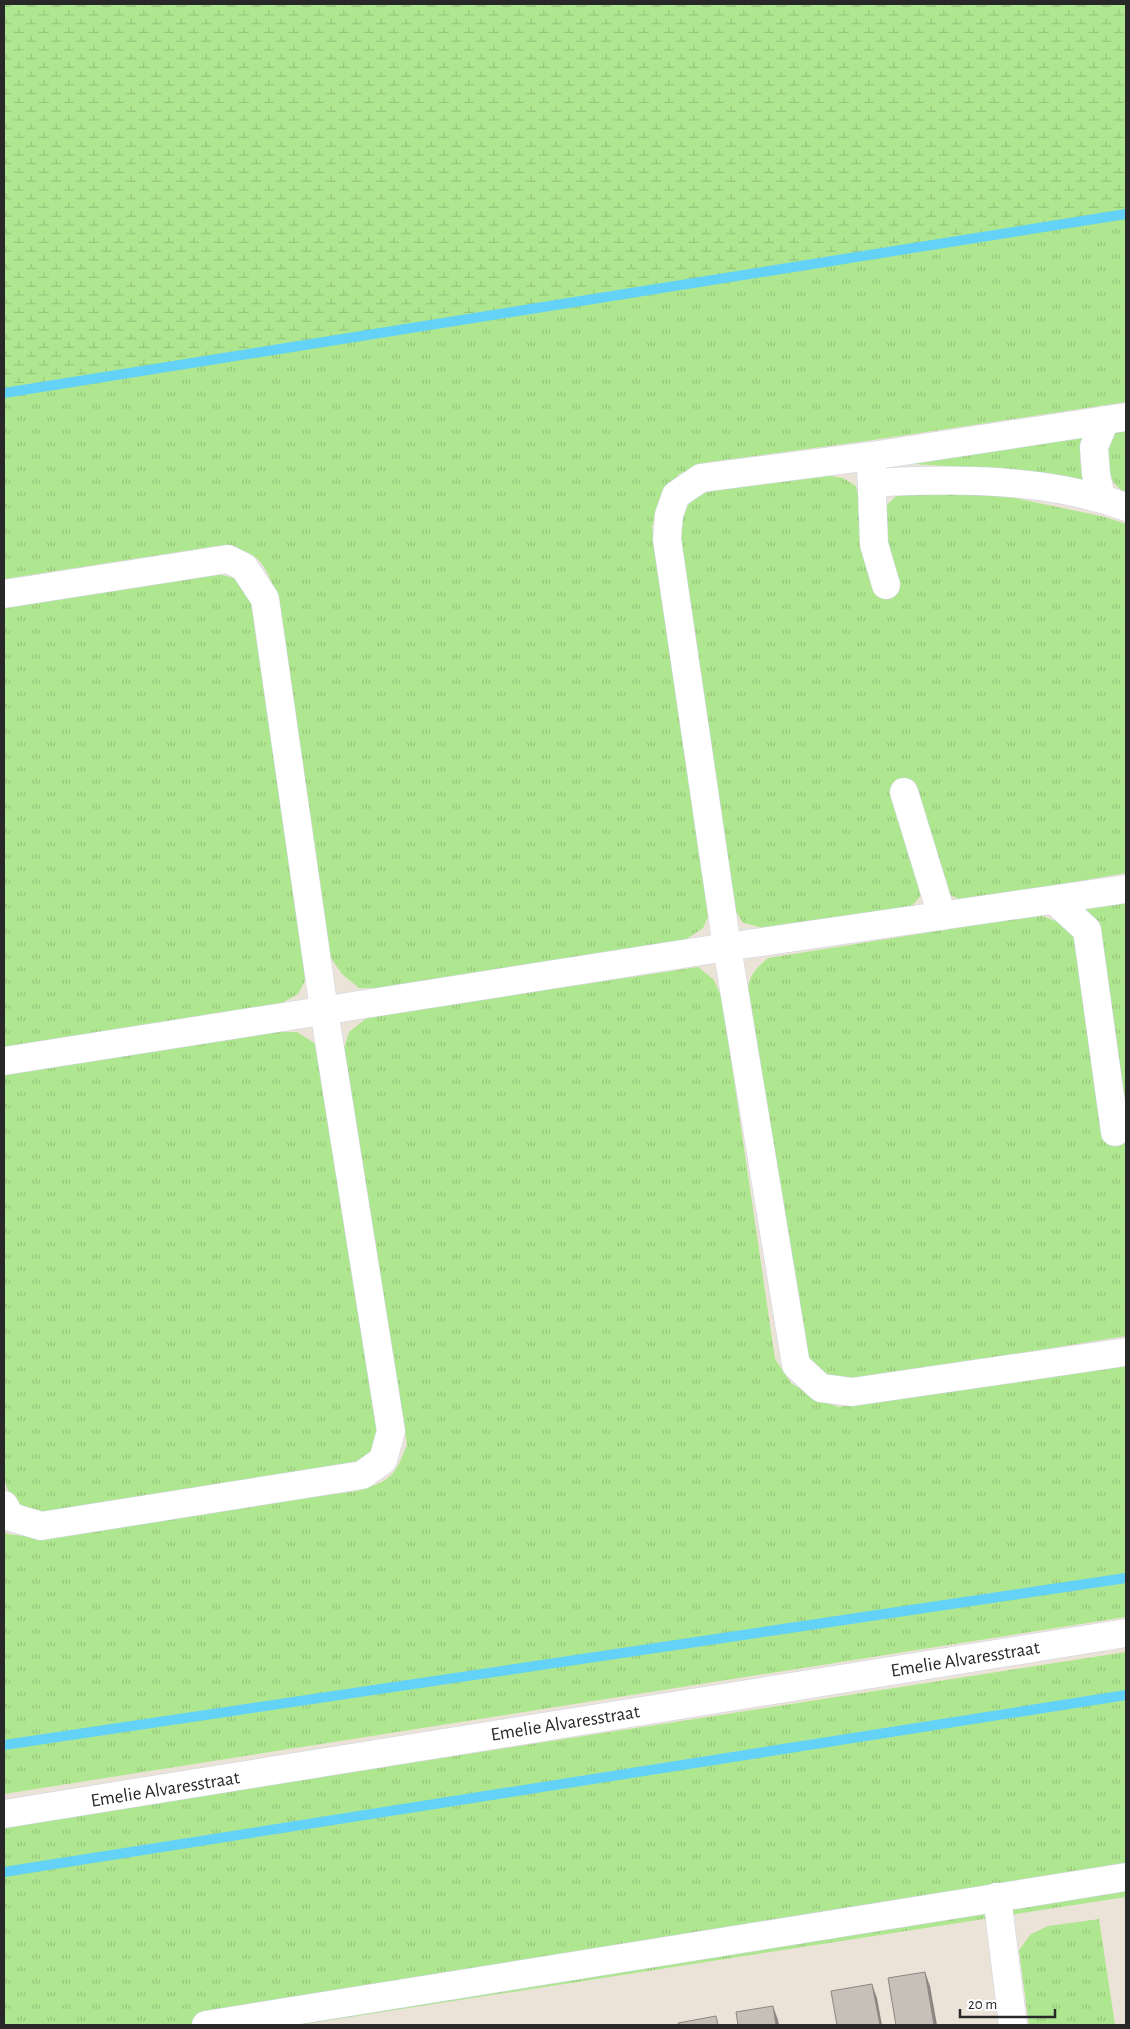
<svg xmlns="http://www.w3.org/2000/svg" width="1130" height="2029" font-family="'Alegreya Sans',sans-serif">
<style>
.grass{fill:url(#grass-tufts)}
.wetland{fill:url(#wetland-marsh)}
.lines{fill:none;stroke-linecap:round;stroke-linejoin:round}
.stream{stroke:#63d2f6;stroke-width:10}
.minor-casing{stroke:#cdd2e2;stroke-width:29}
.minor{stroke:#fff;stroke-width:28}
.shaded-wall{fill:#8b8681}
.building{fill:#c7c0b8;stroke:#8b8681}
.labels{text-anchor:middle;stroke-width:4;stroke-linejoin:round;paint-order:stroke}
.street-label{font-size:19px;fill:#282828;stroke:#fff}
</style>
<defs>
<pattern id="grass-tufts" width="24" height="20" patternUnits="userSpaceOnUse" patternTransform="scale(1.25)"><rect width="24" height="20" fill="#afe790"/><path d="M3 7l-1-3M5 7V3M7 7l1-3M15 17l-1-3M17 17v-4M19 17l1-3" fill="none" stroke="#97c67c"/></pattern>
<pattern id="wetland-marsh" width="20" height="14" patternUnits="userSpaceOnUse" patternTransform="scale(1.25)"><rect width="20" height="14" fill="#afe790"/><path d="M1 5h8M5 5V1M11 12h8M15 12V8" fill="none" stroke="#97c67c"/></pattern>
</defs>
<rect width="100%" height="100%" fill="#ece3d8"/>
<!-- grass -->
<g class="grass">
<path d="M 1126,214 L 1126,402 L 866,441 L 709,462 L 679,474 L 659,500 L 652,527 L 710,912 L 703,928 L 685,940 L 391,988 L 359,988 L 342,974 L 328,954 L 276,593 C 262,559 260,554 223,545 L 4,579 L 4,393 Z"/>
<path d="M 1126,429 L 1126,495 L 1114,483 L 1104,464 L 1110,435 Z"/>
<path d="M 1082,436 L 1080,458 L 1083,484 L 996,469 L 897,463 Z"/>
<path d="M 823,475 L 843,478 L 856,486 L 880,597 L 900,590 L 888,557 L 886,506 L 898,494 L 935,492 L 1010,497 L 1105,517 L 1126,524 L 1126,873 L 963,901 L 946,893 L 922,894 L 912,906 L 768,929 L 743,923 L 734,908 L 681,540 C 680,513 683,504 707,492 Z"/>
<path d="M 208,573 C 239,577 243,579 254,608 L 306,979 L 298,994 L 282,1003 L 4,1047 L 4,605 Z"/>
<path d="M 1126,903 L 1126,1336 L 847,1381 L 827,1376 L 806,1358 L 748,1005 C 747,981 749,974 768,958 L 1039,915 L 1064,924 L 1079,936 L 1106,1143 L 1122,1141 L 1083,908 Z"/>
<path d="M 698,967 L 714,980 L 722,998 L 775,1359 L 791,1383 L 819,1400 L 839,1407 L 1126,1363 L 1126,1617 L 4,1794 L 4,1531 L 7,1534 L 32,1537 L 357,1491 C 390,1481 394,1478 407,1445 L 342,1054 L 349,1032 L 368,1017 Z"/>
<path d="M 275,1032 L 297,1032 L 316,1044 L 379,1430 L 372,1453 L 353,1466 L 35,1514 C 15,1502 7,1497 4,1474 L 4,1074 Z"/>
<path d="M 1126,1652 L 1126,1897 L 299,2025 L 4,2025 L 4,1826 Z"/>
<path d="M 1099,1919 L 1115,2025 L 1029,2025 L 1019,1950 L 1031,1934 L 1048,1926 Z"/>
</g>
<!-- wetland -->
<path class="wetland" d="M 4,4 L 1126,4 L 1126,214 L 4,393 Z"/>
<g class="lines">
<!-- stream -->
<g class="stream">
<path d="M 4,393 L 1126,214"/>
<path d="M 4,1745 L 1126,1578"/>
<path d="M 4,1872 L 1126,1695"/>
</g>
<defs>
<g id="minor">
<path d="M 1126,417 L 871,456 L 701,478 L 676,495 L 669,515 L 667,539 L 727,947 L 796,1365 L 821,1388 L 852,1392 L 1126,1352"/>
<path d="M 871,466 L 874,544 L 886,585"/>
<path d="M 872,483 C 954,478 1048,478 1126,507"/>
<path d="M 1101,498 L 1096,474 L 1094,447 L 1105,420"/>
<path d="M 4,594 L 228,559 L 244,567 L 265,599 L 324,1010 L 391,1431 L 383,1460 L 362,1475 L 41,1526 L 11,1517 L 4,1505"/>
<path d="M 904,792 L 942,916"/>
<path d="M 1054,900 L 1087,930 L 1115,1132"/>
<path d="M 4,1061 L 727,947 L 1126,889"/>
<path d="M 4,1814 L 1126,1633"/>
<path d="M 997,1897 L 1013,2025"/>
<path d="M 206,2025 L 1126,1877"/>
</g>
</defs>
<!-- minor casing -->
<use href="#minor" class="minor-casing"/>
<!-- minor -->
<use href="#minor" class="minor"/>
</g>
<!-- shaded-wall -->
<g class="shaded-wall">
<path d="M 925,1972 L 930,1986 L 937,2025 L 934,2025 Z"/>
<path d="M 872,1984 L 877,1998 L 882,2025 L 880,2025 Z"/>
<path d="M 773,2006 L 778,2020 L 779,2025 L 776,2025 Z"/>
</g>
<!-- building -->
<g class="building">
<path d="M 925,1972 L 934,2025 L 896,2025 L 888,1978 Z"/>
<path d="M 872,1984 L 880,2025 L 837,2025 L 831,1991 Z"/>
<path d="M 773,2006 L 776,2025 L 738,2025 L 736,2012 Z"/>
<path d="M 716,2016 L 718,2025 L 679,2025 L 678,2023 Z"/>
</g>
<g class="labels">
<!-- street labels -->
<g class="street-label">
<text transform="translate(965 1658) rotate(-9)" y="7">Emelie Alvaresstraat</text>
<text transform="translate(565 1722) rotate(-9)" y="7">Emelie Alvaresstraat</text>
<text transform="translate(165 1788) rotate(-9)" y="7">Emelie Alvaresstraat</text>
</g>
</g>
<!-- border -->
<rect width="1130" height="2029" fill="none" stroke="#282828" stroke-width="10"/>
<!-- scale -->
<path d="M960 2009v8h95v-8" fill="none" stroke="#282828" stroke-width="2.5"/>
<text x="968" y="2009" font-size="15" fill="#282828" stroke="#ffffff" stroke-width="4" paint-order="stroke">20 m</text>
</svg>
